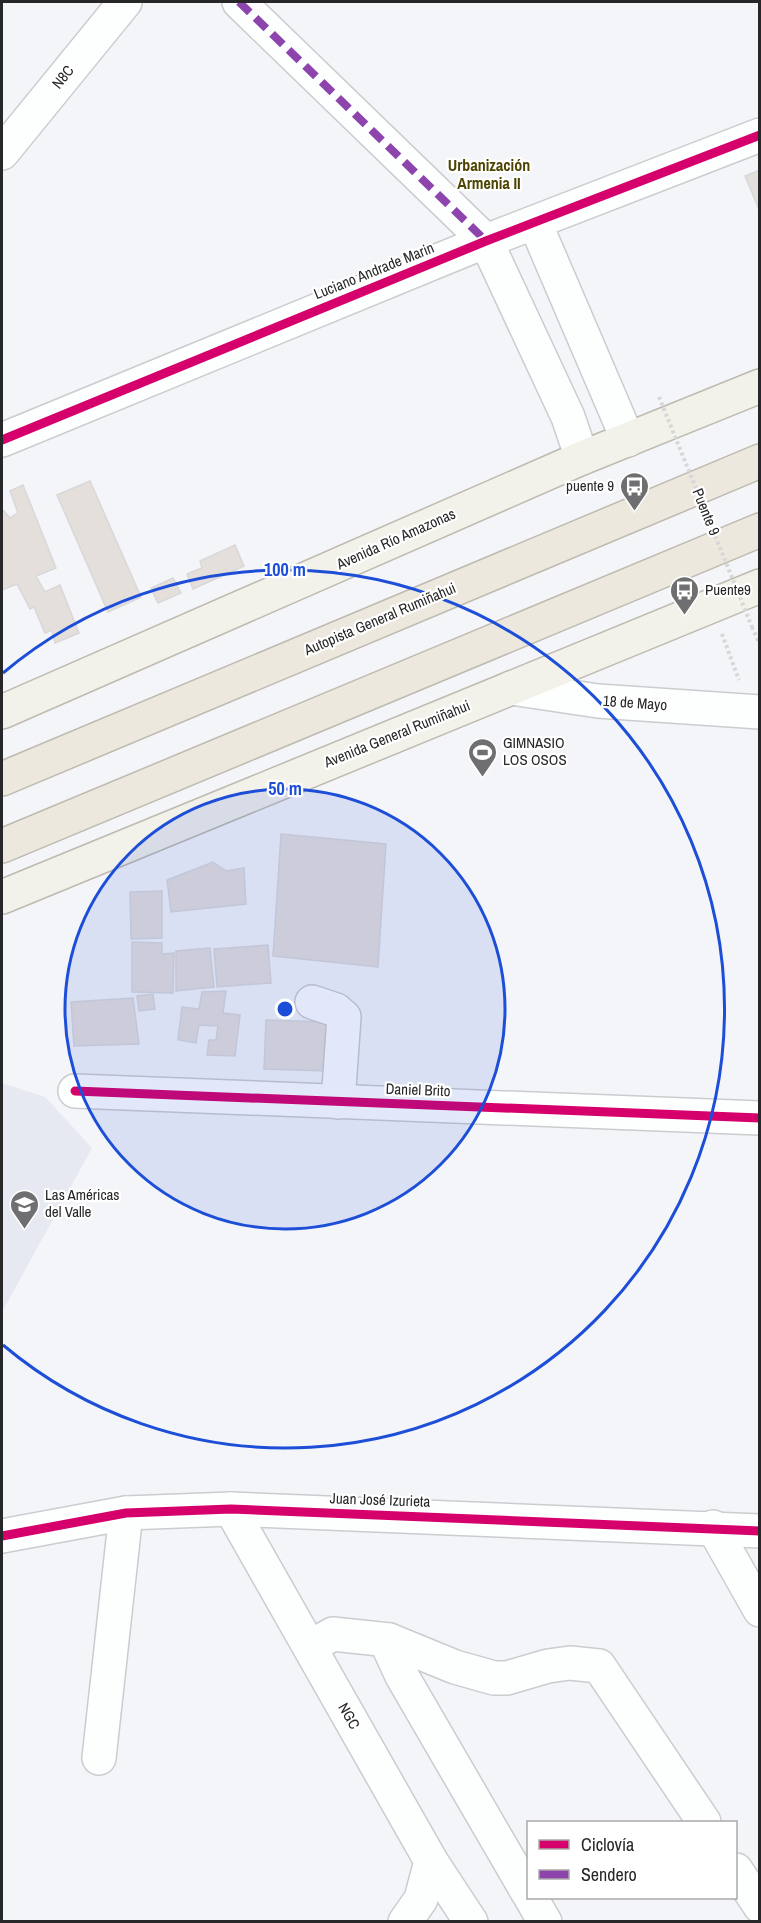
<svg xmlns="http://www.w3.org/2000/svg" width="761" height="1923" font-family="'Archivo Narrow',sans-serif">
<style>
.built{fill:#e7e9f2}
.building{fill:#e5dfdc;stroke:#d8d8d9;stroke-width:1.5}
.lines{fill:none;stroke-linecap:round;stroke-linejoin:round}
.minor-casing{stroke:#cbcccf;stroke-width:36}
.major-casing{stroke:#bebab0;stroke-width:36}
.highway-casing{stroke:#bebab0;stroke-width:36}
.path{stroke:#d7d7d9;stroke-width:4;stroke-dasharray:3 3;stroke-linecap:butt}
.minor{stroke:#fdfefe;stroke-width:33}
.major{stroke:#f2f1ea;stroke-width:33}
.highway{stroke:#ece8de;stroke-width:33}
.path-bridge{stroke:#d7d7d9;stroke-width:4;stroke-dasharray:3 3;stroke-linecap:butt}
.quiet{stroke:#8e44ad;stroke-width:8;stroke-dasharray:15 8;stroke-linecap:butt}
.cycleway-casing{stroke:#fff;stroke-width:13}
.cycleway{stroke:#d6006c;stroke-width:9}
.ring{fill:none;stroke:#1d4ed8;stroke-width:3}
.labels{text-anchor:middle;stroke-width:4.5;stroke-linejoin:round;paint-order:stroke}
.street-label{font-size:15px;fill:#272729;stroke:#fff}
.poi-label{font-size:15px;fill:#272729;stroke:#fff;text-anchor:start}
.neighbourhood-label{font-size:16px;font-weight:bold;fill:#4d4401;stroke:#fff}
.centre{fill:#1d4ed8;stroke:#fff;stroke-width:3}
.ring-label{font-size:18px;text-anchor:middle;font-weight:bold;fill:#1d4ed8;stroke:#fff;stroke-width:4.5;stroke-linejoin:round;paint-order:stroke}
</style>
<rect width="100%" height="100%" fill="#f4f5f8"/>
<!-- built -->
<path class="built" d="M 2,1083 L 45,1097 L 92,1148 L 2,1312 Z"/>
<!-- building -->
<g class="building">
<path d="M 760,170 L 760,212 L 745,176 Z"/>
<path d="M 90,481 L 141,597 L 108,612 L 57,495 Z"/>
<path d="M 23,485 L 56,568 L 36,576 L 45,592 L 60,585 L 79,633 L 55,643 L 52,630 L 45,633 L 34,607 L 30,609 L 17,584 L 2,590 L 2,512 L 4,511 L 10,518 L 18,513 L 10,491 Z"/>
<path d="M 235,545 L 244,566 L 193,589 L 187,574 L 202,568 L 200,561 Z"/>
<path d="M 173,578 L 181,593 L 158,603 L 151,588 Z"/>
<path d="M 281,834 L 386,844 L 378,967 L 273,956 Z"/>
<path d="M 213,862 L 226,871 L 244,868 L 246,904 L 171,912 L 167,880 Z"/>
<path d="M 162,891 L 162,938 L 131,939 L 130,892 Z"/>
<path d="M 132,942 L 162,943 L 162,954 L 174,953 L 173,993 L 132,992 Z"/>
<path d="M 268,945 L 271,983 L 217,987 L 214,949 Z"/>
<path d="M 210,948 L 214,987 L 176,991 L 176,951 Z"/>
<path d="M 226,991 L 223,1013 L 240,1015 L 235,1056 L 207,1055 L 209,1040 L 216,1040 L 218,1026 L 199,1025 L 196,1043 L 178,1040 L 182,1007 L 199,1009 L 202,992 Z"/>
<path d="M 153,994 L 155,1009 L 139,1011 L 137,996 Z"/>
<path d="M 133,998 L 139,1044 L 74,1046 L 71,1002 Z"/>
<path d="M 266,1020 L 330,1022 L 328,1071 L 264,1069 Z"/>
</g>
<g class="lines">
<defs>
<g id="minor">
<path d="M 239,2 L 486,241 L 568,417 L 582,458"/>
<path d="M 2,153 L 125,2"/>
<path d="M 535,223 L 628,440"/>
<path d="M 2,440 L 486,241 L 760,135"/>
<path d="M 511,688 L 598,701 L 760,712"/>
<path d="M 312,1002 L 336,1010 L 344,1017 L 338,1102"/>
<path d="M 75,1091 L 760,1118"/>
<path d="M 231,1509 L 431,1861 L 471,1922"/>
<path d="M 713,1527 L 760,1610"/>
<path d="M 2,1536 L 126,1513 L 231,1509 L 760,1531"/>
<path d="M 389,1640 L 390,1650 L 402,1676 L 528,1893"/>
<path d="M 310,1647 L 333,1634 L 389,1640 L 455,1667 L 494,1678 L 507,1678 L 548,1666 L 570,1663 L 599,1666 L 704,1822"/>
<path d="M 99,1758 L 126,1513"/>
<path d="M 736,1870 L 760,1906"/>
<path d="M 531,1898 L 545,1922"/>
<path d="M 405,1922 L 421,1899 L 431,1861"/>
</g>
<g id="major">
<path d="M 2,712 L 582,458 L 760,386"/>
<path d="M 2,897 L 760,586"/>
</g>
<g id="highway">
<path d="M 2,779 L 760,461"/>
<path d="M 2,846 L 760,530"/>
</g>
</defs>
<!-- minor casing -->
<use href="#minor" class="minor-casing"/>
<!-- major casing -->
<use href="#major" class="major-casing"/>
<!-- highway casing -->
<use href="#highway" class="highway-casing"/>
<!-- path -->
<g class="path">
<path d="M 752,627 L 760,645"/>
<path d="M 722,634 L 739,680"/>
</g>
<!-- minor -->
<use href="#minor" class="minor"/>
<!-- major -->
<use href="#major" class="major"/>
<!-- highway -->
<use href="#highway" class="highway"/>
<!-- path-bridge -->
<path class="path-bridge" d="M 659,397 L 752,627"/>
<!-- quiet -->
<path class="quiet" d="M 239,2 L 486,241"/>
<defs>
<g id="cycleway">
<path d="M 2,440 L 486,241 L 760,135"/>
<path d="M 75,1091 L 760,1118"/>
<path d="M 2,1536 L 126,1513 L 231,1509 L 760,1531"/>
</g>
</defs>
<!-- cycleway casing -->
<use href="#cycleway" class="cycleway-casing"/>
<!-- cycleway -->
<use href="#cycleway" class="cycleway"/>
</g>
<!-- distance rings -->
<circle cx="285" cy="1009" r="220" fill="#1d4ed8" fill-opacity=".12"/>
<g class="ring">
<circle cx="285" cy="1009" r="220"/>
<path d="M3 673A439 439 0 1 1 3 1345"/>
</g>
<!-- icons -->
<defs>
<symbol id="bus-pin" viewBox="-11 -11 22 30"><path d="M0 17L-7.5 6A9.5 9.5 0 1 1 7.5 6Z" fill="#6f6f71" stroke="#fff"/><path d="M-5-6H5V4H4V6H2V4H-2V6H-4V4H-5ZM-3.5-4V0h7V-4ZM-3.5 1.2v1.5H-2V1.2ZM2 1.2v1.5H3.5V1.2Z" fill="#fff"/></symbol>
<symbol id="stadium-pin" viewBox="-11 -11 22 30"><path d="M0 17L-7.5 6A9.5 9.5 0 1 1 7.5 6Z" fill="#6f6f71" stroke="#fff"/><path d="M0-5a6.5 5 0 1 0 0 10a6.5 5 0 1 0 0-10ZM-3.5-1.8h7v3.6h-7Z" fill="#fff"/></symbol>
<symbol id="school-pin" viewBox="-11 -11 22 30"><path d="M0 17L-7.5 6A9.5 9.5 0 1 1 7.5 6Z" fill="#6f6f71" stroke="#fff"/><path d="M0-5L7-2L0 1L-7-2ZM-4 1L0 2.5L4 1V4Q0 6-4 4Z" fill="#fff"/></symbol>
</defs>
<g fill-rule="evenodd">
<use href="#bus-pin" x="618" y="470" width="33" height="45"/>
<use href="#bus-pin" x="668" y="574" width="33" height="45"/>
<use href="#stadium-pin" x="466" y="736" width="33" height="45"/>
<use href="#school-pin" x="8" y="1188" width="33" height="45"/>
</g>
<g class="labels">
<!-- street labels -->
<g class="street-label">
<text transform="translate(63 77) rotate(-51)" y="5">N8C</text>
<text transform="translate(374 271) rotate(-22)" y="5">Luciano Andrade Marin</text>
<text transform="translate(706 512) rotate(68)" y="5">Puente 9</text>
<text transform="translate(396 539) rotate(-24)" y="5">Avenida Río Amazonas</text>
<text transform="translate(380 619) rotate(-23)" y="5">Autopista General Rumiñahui</text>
<text transform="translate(635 703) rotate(4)" y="5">18 de Mayo</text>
<text transform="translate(397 734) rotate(-22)" y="5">Avenida General Rumiñahui</text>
<text transform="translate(418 1090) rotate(2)" y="5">Daniel Brito</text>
<text transform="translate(380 1500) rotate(2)" y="5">Juan José Izurieta</text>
<text transform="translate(349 1716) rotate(60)" y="5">NGC</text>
</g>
<!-- poi labels -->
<g class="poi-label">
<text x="614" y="491" text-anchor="end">puente 9</text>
<text x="705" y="595">Puente9</text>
<text x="503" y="748">GIMNASIO<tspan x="503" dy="17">LOS OSOS</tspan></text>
<text x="45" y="1200">Las Américas<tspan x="45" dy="17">del Valle</tspan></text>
</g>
<!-- neighbourhood labels -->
<g class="neighbourhood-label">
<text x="489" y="171">Urbanización<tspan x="489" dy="18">Armenia II</tspan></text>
</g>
</g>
<circle cx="285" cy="1009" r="9" class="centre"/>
<g class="ring-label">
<text x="285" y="576">100 m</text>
<text x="285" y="795">50 m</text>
</g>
<!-- border -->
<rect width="761" height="1923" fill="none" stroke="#272729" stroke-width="6"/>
<!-- legend -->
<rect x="527" y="1821" width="210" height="78" fill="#ffffff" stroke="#a9a9a9" stroke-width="1.5"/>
<rect x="539" y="1840" width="30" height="9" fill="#d6006c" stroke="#a9a9a9" stroke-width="1.5"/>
<text x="581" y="1851" font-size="18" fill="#272729">Ciclovía</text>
<rect x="539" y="1870" width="30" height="9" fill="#8e44ad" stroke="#a9a9a9" stroke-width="1.5"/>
<text x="581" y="1881" font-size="18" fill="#272729">Sendero</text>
</svg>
